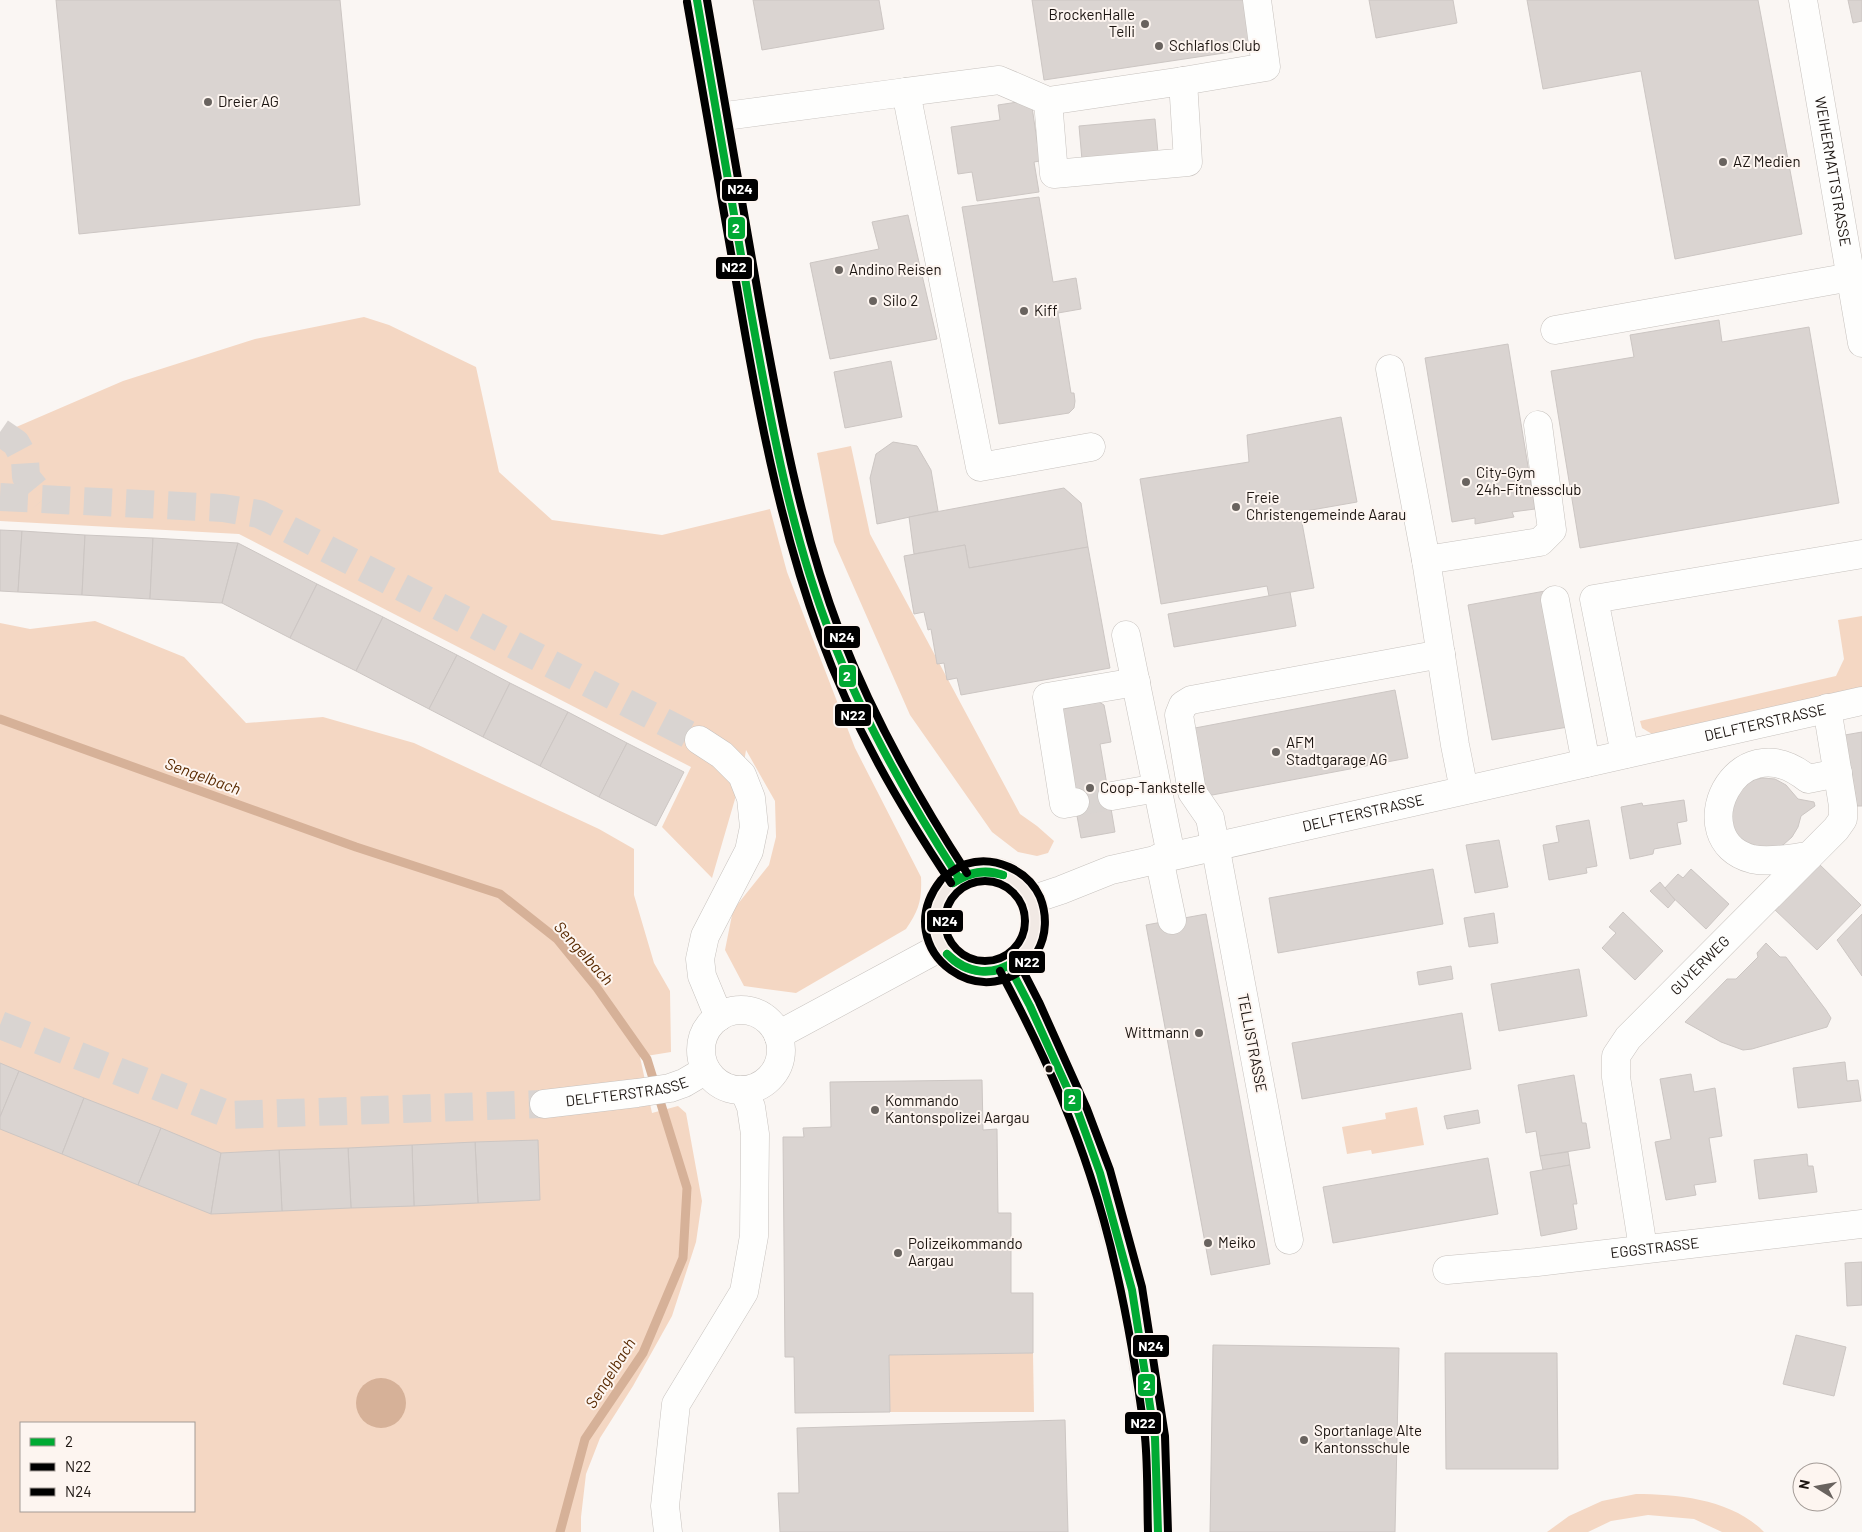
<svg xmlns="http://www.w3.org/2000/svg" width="1862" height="1532" font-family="Barlow,sans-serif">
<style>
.green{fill:#f4d7c3;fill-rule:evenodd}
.water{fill:#d6b198}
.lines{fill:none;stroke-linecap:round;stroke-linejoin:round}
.stream{stroke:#d6b198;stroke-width:9}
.building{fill:#dad4d1;stroke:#ccc6c3}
.minor-tunnel{stroke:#d9d4d1;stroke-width:28;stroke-dasharray:28 14;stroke-linecap:butt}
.minor-casing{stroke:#c7c2be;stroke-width:29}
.major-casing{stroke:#d4d1d0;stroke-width:29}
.minor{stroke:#fefefd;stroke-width:28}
.major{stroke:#f1e9e4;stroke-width:28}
.bus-1-casing{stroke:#fdf5f0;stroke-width:11}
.bus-2-casing{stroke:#fdf5f0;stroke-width:11}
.bus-3-casing{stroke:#fdf5f0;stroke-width:11}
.bus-1{stroke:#0a3;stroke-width:8}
.bus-2{stroke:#000;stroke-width:8}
.bus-3{stroke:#000;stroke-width:8}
.poi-dot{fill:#69635f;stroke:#fdf5f0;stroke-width:2}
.bus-dot{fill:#1b1410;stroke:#fdf5f0;stroke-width:2}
.labels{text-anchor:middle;stroke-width:4;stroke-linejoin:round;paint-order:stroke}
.poi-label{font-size:15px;fill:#1b1410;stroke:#fdf5f0;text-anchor:start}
.street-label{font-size:15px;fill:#1b1410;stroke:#fdf5f0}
.water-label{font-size:16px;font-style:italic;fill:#582900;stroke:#fdf5f0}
.line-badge{stroke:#fdf5f0;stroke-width:2}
.badge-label{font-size:14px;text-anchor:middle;font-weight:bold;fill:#fff}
</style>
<rect width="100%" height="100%" fill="#faf6f3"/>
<!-- green -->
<g class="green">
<path d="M 364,317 L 389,325 L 476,367 L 499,472 L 552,520 L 662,535 L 770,509 L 787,572 L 855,748 L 921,877 C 922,900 919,910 906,929 L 796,993 L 744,986 L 725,950 L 733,910 L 769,865 L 776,837 L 775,801 L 746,750 L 742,775 L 712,878 L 662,827 L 691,767 L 239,534 L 0,521 L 0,434 L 123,381 L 255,339 Z"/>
<path d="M 851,446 L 870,534 L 1020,814 L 1037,826 L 1054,841 L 1048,853 L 1037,856 L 1018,852 L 992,832 L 910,715 L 834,542 L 817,453 Z"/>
<path d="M 1862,616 L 1862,689 L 1652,734 L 1642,728 L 1640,721 L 1836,676 L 1844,659 L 1838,620 Z"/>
<path d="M 95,621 L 184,657 L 246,723 L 323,717 L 414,743 L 599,829 L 634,849 L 634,895 L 654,963 L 670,991 L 671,1052 L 640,1057 L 652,1113 L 678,1106 L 686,1113 L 702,1201 L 696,1242 L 672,1316 L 633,1386 L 600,1438 L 586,1474 L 581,1517 L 581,1532 L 0,1532 L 0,623 L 30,629 ZM 21,1423 L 194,1423 L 194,1511 L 21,1511 Z"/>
<path d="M 1417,1107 L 1424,1145 L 1372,1154 L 1371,1150 L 1347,1154 L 1342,1127 L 1386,1119 L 1385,1113 Z"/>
<path d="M 1033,1353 L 1034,1412 L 890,1412 L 889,1355 Z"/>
<path d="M 1636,1494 C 1679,1494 1733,1500 1764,1532 L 1722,1532 L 1694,1519 L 1648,1515 L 1611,1521 L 1588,1532 L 1547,1532 L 1569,1516 L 1602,1501 Z"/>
</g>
<!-- water -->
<circle class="water" cx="381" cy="1403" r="25"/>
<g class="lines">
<!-- stream -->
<path class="stream" d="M 0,719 L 356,847 L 500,894 L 557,939 L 597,988 L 647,1059 L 687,1188 L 683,1258 L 643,1353 L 585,1439 L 560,1532"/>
</g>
<!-- building -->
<g class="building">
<path d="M 56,0 L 340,0 L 360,205 L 79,234 Z"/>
<path d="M 753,0 L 879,0 L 884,29 L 762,50 Z"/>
<path d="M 1032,0 L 1244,0 L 1251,49 L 1044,80 Z"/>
<path d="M 1369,0 L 1453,0 L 1457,23 L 1376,38 Z"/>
<path d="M 1527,0 L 1758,0 L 1802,234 L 1675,259 L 1641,71 L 1543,89 Z"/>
<path d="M 1848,0 L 1862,0 L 1862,21 L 1853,23 Z"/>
<path d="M 1031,100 L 1040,161 L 1034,162 L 1039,192 L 977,201 L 972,172 L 958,174 L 951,127 L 1000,120 L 998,105 Z"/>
<path d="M 1155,119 L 1158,153 L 1082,160 L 1079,126 Z"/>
<path d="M 1039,197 L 1053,282 L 1076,278 L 1081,309 L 1058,313 L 1071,393 L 1074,393 L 1075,401 L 1074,408 L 1069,413 L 999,424 L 962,207 Z"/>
<path d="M 908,215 L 937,339 L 830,359 L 810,263 L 879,249 L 872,222 Z"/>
<path d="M 1719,320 L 1722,342 L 1809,327 L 1839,503 L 1580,548 L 1551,371 L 1634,357 L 1630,335 Z"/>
<path d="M 1508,344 L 1535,509 L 1512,512 L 1514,517 L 1475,524 L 1475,518 L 1452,522 L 1425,358 Z"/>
<path d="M 891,361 L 902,417 L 845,428 L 834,372 Z"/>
<path d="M 1341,417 L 1357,502 L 1300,512 L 1314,588 L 1269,596 L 1267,586 L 1161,604 L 1140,479 L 1249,462 L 1247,435 Z"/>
<path d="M 893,442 L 917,446 L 931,470 L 938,511 L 877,524 L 870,478 L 876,454 Z"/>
<path d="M 1064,488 L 1081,503 L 1088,547 L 969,568 L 965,545 L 914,554 L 909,517 Z"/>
<path d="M 0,530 L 22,531 L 18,592 L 0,591 Z"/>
<path d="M 22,531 L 85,535 L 82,595 L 18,592 Z"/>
<path d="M 85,535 L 153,538 L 150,599 L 82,595 Z"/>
<path d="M 153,538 L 238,543 L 222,603 L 150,599 Z"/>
<path d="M 238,543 L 317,584 L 290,638 L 222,603 Z"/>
<path d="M 965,545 L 969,568 L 1088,547 L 1110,668 L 961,695 L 957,678 L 947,680 L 944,663 L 937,664 L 931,629 L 928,630 L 924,612 L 914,614 L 904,556 Z"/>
<path d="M 317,584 L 383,617 L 356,671 L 290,638 Z"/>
<path d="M 1545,591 L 1568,727 L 1492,740 L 1468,605 Z"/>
<path d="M 1290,592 L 1296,626 L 1174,647 L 1168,614 Z"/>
<path d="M 383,617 L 457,655 L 429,709 L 356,671 Z"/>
<path d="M 457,655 L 510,683 L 483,737 L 429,709 Z"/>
<path d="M 510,683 L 568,712 L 540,766 L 483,737 Z"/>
<path d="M 1395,690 L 1408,758 L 1207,796 L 1195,728 Z"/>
<path d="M 1099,702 L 1104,705 L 1111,742 L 1100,744 L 1115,832 L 1081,838 L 1059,716 L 1063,709 Z"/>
<path d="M 568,712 L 627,743 L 599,797 L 540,766 Z"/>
<path d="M 1862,732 L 1862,806 L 1857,806 L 1845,735 Z"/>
<path d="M 627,743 L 684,772 L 656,826 L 599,797 Z"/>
<path d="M 1763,778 L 1775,779 L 1786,785 L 1798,799 L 1814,802 L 1815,806 L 1801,816 L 1798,827 L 1792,837 L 1783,845 L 1772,849 L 1749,847 L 1732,831 L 1729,807 L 1741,786 L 1752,780 Z"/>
<path d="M 1684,800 L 1687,821 L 1677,823 L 1681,844 L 1654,849 L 1653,854 L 1630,859 L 1621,807 L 1642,803 L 1643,806 Z"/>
<path d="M 1589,820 L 1597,866 L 1586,868 L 1587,873 L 1549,880 L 1543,845 L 1559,842 L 1556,826 Z"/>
<path d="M 1499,840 L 1508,887 L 1475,893 L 1466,845 Z"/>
<path d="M 1817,862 L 1861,905 L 1817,950 L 1773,908 Z"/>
<path d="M 1433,869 L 1443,924 L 1278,953 L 1269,898 Z"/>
<path d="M 1691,869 L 1729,904 L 1706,929 L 1664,889 L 1678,874 L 1683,878 Z"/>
<path d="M 1660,882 L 1675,900 L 1668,908 L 1650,891 Z"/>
<path d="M 1623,912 L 1663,951 L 1635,980 L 1602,948 L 1616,933 L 1609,927 Z"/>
<path d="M 1494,913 L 1498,943 L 1469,947 L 1464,918 Z"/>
<path d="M 1206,914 L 1270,1264 L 1211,1275 L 1146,925 Z"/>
<path d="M 1862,914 L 1862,976 L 1837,940 Z"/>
<path d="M 1766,943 L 1780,957 L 1786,957 L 1826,1010 L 1831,1018 L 1827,1027 L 1752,1049 L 1743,1050 L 1721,1042 L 1685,1022 L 1727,979 L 1736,979 L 1758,957 L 1757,953 Z"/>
<path d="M 1451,966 L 1453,979 L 1419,985 L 1417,972 Z"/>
<path d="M 1579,969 L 1587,1016 L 1499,1031 L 1491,984 Z"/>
<path d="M 1462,1013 L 1471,1069 L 1302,1099 L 1292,1043 Z"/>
<path d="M 1845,1062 L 1847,1081 L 1858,1080 L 1861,1101 L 1798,1108 L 1793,1068 Z"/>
<path d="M 0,1063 L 19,1071 L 0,1117 Z"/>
<path d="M 19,1071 L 84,1098 L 62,1154 L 0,1129 L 0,1117 Z"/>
<path d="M 1691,1074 L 1694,1092 L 1715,1088 L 1722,1136 L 1709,1138 L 1716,1182 L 1694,1185 L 1696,1195 L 1666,1200 L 1655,1142 L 1671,1139 L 1660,1079 Z"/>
<path d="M 1574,1075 L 1582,1123 L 1586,1123 L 1590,1148 L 1540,1156 L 1536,1131 L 1526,1133 L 1518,1085 Z"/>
<path d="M 982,1080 L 983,1130 L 997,1129 L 998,1213 L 1011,1213 L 1011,1293 L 1033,1293 L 1033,1353 L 889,1355 L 890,1412 L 795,1413 L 794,1357 L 785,1357 L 783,1137 L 804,1137 L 803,1128 L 831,1127 L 830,1082 Z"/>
<path d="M 84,1098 L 161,1128 L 138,1185 L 62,1154 Z"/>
<path d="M 1478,1110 L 1480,1123 L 1447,1129 L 1444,1116 Z"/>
<path d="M 161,1128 L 221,1153 L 211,1214 L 138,1185 Z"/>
<path d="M 538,1140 L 540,1200 L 478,1203 L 475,1142 Z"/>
<path d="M 475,1142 L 478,1203 L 414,1206 L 412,1145 Z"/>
<path d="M 412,1145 L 414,1206 L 351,1208 L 348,1148 Z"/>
<path d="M 348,1148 L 351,1208 L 282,1211 L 279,1150 Z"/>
<path d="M 279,1150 L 282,1211 L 211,1214 L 221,1153 Z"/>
<path d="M 1568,1152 L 1570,1165 L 1543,1170 L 1540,1156 Z"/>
<path d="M 1807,1154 L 1808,1166 L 1813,1166 L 1817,1192 L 1759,1199 L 1754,1160 Z"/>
<path d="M 1488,1158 L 1498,1214 L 1333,1243 L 1323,1187 Z"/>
<path d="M 1570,1165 L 1577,1204 L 1573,1204 L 1577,1229 L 1541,1236 L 1530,1172 Z"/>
<path d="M 1862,1262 L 1862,1305 L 1847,1306 L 1845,1263 Z"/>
<path d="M 1796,1335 L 1846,1347 L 1834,1396 L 1783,1384 Z"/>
<path d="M 1213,1345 L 1399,1348 L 1395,1532 L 1210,1532 Z"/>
<path d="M 1445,1353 L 1557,1353 L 1558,1469 L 1446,1469 Z"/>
<path d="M 1065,1420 L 1068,1532 L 780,1532 L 778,1493 L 799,1493 L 797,1428 Z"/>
</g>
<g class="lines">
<!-- minor-tunnel -->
<g class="minor-tunnel">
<path d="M 0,432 L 16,443 L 25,460 L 26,477 L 44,499"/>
<path d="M 0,497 L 223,508 L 259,514 L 699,740"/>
<path d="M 1075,802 L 1112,796"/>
<path d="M 0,1025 L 230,1115 L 544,1104"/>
</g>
<defs>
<g id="minor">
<path id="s1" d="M 1803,0 L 1862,343"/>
<path d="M 906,92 L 999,80 L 1048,101 L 1183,81 L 1266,67 L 1257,0"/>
<path d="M 1048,101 L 1054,174 L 1188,162 L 1183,81"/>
<path d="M 718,117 L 906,92 L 980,467 L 1091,447"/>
<path d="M 1555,330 L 1851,277"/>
<path d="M 1390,369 L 1426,560 L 1455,745 L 1464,790"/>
<path d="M 1426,560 L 1540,542 L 1552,530 L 1538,425"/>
<path d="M 1555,600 L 1586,763"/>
<path d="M 1126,635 L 1171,855"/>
<path d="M 699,740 L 722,755 L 742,775 L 751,798 L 754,827 L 749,851 L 705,936 L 700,959 L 702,976 L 719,1017"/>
<path d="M 1625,754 L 1594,599 L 1862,554"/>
<path d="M 1112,796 L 1157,788"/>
<path d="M 1075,802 L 1064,804 L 1047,697 L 1136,682"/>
<path d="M 1809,856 C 1792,858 1770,863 1752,859 C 1681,841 1734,719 1808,779 L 1838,773"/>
<path d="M 1159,858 L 1172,920"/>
<path id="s2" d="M 1031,900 L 1061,890 L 1111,870 L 1862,701"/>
<circle cx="741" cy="1050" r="40"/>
<path d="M 778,1035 L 941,947"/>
<path id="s3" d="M 544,1104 L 637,1093 L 670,1088 L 684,1083 L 706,1070"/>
<path d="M 1289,1240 L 1210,818 L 1192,792 L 1179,715 L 1183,705 L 1191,700 L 1441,654"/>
<path id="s4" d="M 1643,1248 L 1616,1077 L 1616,1056 L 1628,1038 L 1836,829 L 1843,819 L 1843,806 L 1827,708"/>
<path id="s5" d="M 1447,1270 L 1537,1262 L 1862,1224"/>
<path d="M 668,1532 L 665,1506 L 676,1404 L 744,1292 L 754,1236 L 755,1134 L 751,1107 L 744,1090"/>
</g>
<g id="major">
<path d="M 697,0 C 714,98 731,195 748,293 C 766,396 784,498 817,597 C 849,696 901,792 959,878"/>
<circle cx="985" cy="921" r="50"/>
<path d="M 1009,966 L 1030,1006 L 1078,1112 L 1100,1173 L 1132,1290 L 1155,1438 L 1158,1532"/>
</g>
</defs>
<!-- minor casing -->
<use href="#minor" class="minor-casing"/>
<!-- major casing -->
<use href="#major" class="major-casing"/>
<!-- minor -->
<use href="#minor" class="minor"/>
<!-- major -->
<use href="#major" class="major"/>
<defs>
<g id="bus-1">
<path d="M 697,0 C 715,102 732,205 750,307 C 770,418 790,531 831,636 C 864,722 909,801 959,878"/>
<path d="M 953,883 C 968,872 986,868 1003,875"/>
<path d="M 953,883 C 972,872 981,870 1003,875"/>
<path d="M 947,954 C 969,975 992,976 1017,960"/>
<path d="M 947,954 C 965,975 996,978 1017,960"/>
<path d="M 1009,966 L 1030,1006 L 1078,1112 L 1100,1173 L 1132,1290 L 1155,1438 L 1158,1532"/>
</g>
<g id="bus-2">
<path d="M 687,2 C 704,97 720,192 737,287 C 757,405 779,523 820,636 C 852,724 899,805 951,883"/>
<path d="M 941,880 C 885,951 991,1025 1037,952 C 1047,935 1047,914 1040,897 C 1028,870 994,855 966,864 C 957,867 950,873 943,878"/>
<path d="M 1000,971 C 1035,1036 1067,1104 1090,1175 C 1118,1259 1134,1350 1145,1437 C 1148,1468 1147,1501 1148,1532"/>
</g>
<g id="bus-3">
<path d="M 707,0 C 725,102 742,203 760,305 C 780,415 800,527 840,632 C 873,717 917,796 967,873"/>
<circle cx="985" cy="921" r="40"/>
<path d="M 1018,961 L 1039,1002 L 1087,1109 L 1110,1170 L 1142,1287 L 1165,1436 L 1168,1532"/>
</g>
</defs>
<!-- bus-1 casing -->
<use href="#bus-1" class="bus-1-casing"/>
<!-- bus-2 casing -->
<use href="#bus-2" class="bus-2-casing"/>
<!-- bus-3 casing -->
<use href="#bus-3" class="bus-3-casing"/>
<!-- bus-1 -->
<use href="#bus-1" class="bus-1"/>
<!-- bus-2 -->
<use href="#bus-2" class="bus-2"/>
<!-- bus-3 -->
<use href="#bus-3" class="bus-3"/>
</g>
<!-- markers -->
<g class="poi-dot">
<circle cx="1145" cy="24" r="5"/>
<circle cx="1159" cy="46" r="5"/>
<circle cx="208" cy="102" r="5"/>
<circle cx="1723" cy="162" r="5"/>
<circle cx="839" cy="270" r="5"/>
<circle cx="873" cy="301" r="5"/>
<circle cx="1024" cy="311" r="5"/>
<circle cx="1466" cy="482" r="5"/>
<circle cx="1236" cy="507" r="5"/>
<circle cx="1276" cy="752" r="5"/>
<circle cx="1090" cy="788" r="5"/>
<circle cx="1199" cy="1033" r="5"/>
<circle cx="875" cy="1110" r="5"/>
<circle cx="1208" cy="1243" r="5"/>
<circle cx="898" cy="1253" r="5"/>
<circle cx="1304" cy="1440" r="5"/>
</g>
<circle class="bus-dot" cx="1049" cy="1069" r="4.5"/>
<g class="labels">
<!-- poi labels -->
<g class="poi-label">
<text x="1135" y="20" text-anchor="end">BrockenHalle<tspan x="1135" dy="17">Telli</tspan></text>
<text x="1169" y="51">Schlaflos Club</text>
<text x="218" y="107">Dreier AG</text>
<text x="1733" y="167">AZ Medien</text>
<text x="849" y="275">Andino Reisen</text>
<text x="883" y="306">Silo 2</text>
<text x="1034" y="316">Kiff</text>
<text x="1476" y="478">City-Gym<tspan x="1476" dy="17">24h-Fitnessclub</tspan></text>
<text x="1246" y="503">Freie<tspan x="1246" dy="17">Christengemeinde Aarau</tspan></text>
<text x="1286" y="748">AFM<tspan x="1286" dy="17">Stadtgarage AG</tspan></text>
<text x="1100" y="793">Coop-Tankstelle</text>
<text x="1189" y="1038" text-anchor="end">Wittmann</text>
<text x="885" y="1106">Kommando<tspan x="885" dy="17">Kantonspolizei Aargau</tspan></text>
<text x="1218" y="1248">Meiko</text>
<text x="908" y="1249">Polizeikommando<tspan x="908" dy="17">Aargau</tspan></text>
<text x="1314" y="1436">Sportanlage Alte<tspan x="1314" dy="17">Kantonsschule</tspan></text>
</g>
<!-- street labels -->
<g class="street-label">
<text dy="5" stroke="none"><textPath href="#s1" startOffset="174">WEIHERMATTSTRASSE</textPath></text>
<text dy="5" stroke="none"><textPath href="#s2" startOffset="756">DELFTERSTRASSE</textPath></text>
<text dy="5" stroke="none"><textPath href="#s2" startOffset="344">DELFTERSTRASSE</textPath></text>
<text dy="5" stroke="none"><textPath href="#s4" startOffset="318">GUYERWEG</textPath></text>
<text transform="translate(1252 1043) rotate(79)" y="5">TELLISTRASSE</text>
<text dy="5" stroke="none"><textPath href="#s3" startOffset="84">DELFTERSTRASSE</textPath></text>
<text dy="5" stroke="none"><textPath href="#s5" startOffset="209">EGGSTRASSE</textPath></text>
</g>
<!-- water labels -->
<g class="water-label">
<text transform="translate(203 776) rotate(20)" y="6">Sengelbach</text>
<text transform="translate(584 953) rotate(48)" y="6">Sengelbach</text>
<text transform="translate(610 1373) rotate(-58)" y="6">Sengelbach</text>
</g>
</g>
<g class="line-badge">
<rect x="721" y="178" width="38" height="24" rx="5" fill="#000"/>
<rect x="727" y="216" width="19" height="24" rx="5" fill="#0a3"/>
<rect x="715" y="256" width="38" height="24" rx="5" fill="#000"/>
<rect x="823" y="625" width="38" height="24" rx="5" fill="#000"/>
<rect x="838" y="664" width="19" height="24" rx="5" fill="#0a3"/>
<rect x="834" y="703" width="38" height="24" rx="5" fill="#000"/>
<rect x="926" y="909" width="38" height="24" rx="5" fill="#000"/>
<rect x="1008" y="950" width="38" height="24" rx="5" fill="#000"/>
<rect x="1063" y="1088" width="19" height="24" rx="5" fill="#0a3"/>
<rect x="1132" y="1334" width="38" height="24" rx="5" fill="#000"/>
<rect x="1137" y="1373" width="19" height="24" rx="5" fill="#0a3"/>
<rect x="1124" y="1411" width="38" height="24" rx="5" fill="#000"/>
</g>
<g class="badge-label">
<text x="740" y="194">N24</text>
<text x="736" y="233">2</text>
<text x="734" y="272">N22</text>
<text x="842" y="642">N24</text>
<text x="847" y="681">2</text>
<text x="853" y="720">N22</text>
<text x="945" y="926">N24</text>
<text x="1027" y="967">N22</text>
<text x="1072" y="1104">2</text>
<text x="1151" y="1351">N24</text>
<text x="1147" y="1390">2</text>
<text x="1143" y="1428">N22</text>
</g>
<!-- legend -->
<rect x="20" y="1422" width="175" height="90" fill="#fdf5f0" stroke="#a39b96"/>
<rect x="30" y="1438" width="25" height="8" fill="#00aa33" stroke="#a39b96"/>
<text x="65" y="1447" font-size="15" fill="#1b1410">2</text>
<rect x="30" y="1463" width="25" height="8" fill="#000000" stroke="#a39b96"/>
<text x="65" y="1472" font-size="15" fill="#1b1410">N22</text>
<rect x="30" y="1488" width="25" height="8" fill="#000000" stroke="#a39b96"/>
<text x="65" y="1497" font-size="15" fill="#1b1410">N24</text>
<!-- north arrow -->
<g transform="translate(1817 1487) rotate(281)"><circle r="24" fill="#fdf5f0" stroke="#a39b96"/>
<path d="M0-4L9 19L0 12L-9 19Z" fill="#69635f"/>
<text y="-8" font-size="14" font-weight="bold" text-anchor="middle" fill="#1b1410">N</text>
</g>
</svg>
